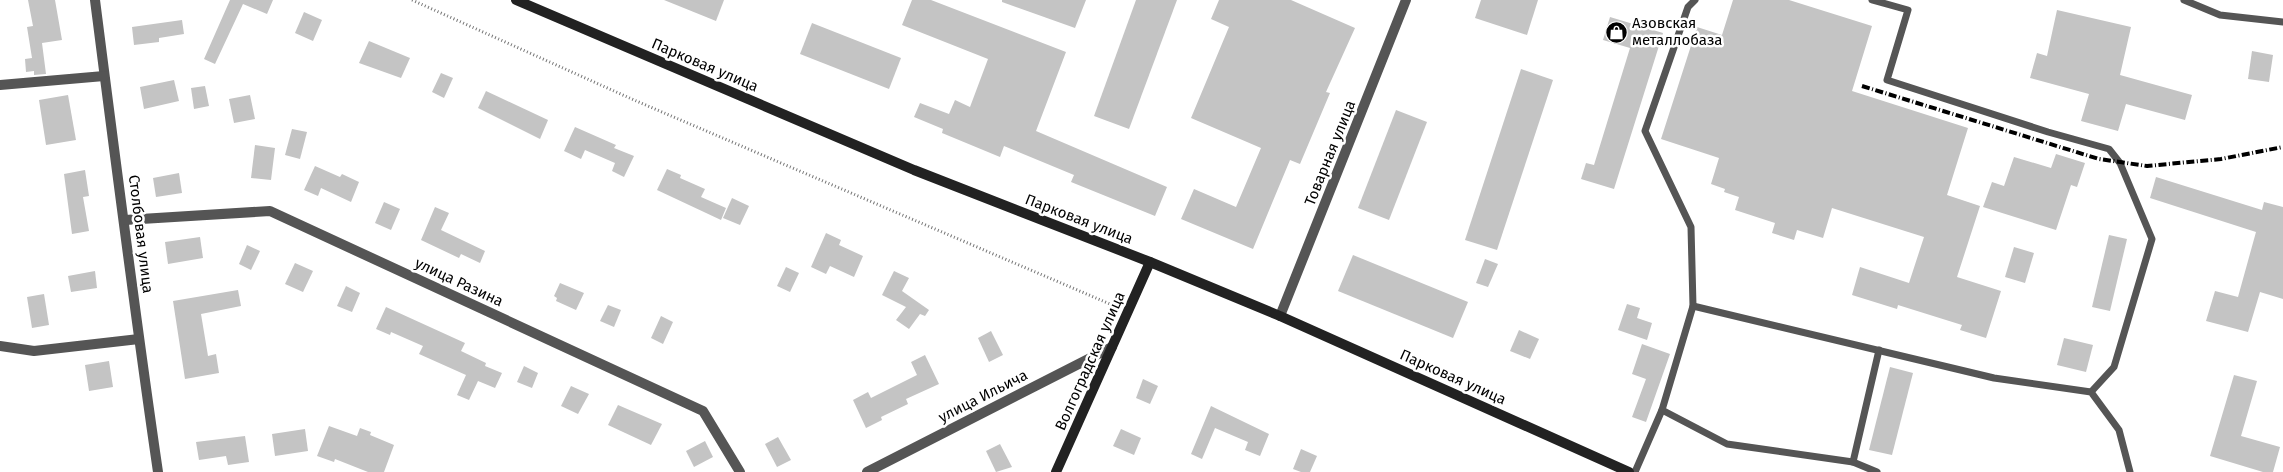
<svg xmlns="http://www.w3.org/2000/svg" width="2283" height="472" font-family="'Fira Sans',sans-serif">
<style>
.building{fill:#c4c4c4}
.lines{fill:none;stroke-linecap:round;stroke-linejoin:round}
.path{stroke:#777;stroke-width:3;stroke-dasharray:1 2.5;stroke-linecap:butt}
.service{stroke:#555;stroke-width:7}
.minor{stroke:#555;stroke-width:10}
.secondary{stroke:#222;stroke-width:10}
.rail{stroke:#000;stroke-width:4;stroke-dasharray:8 2.5 1 2.5;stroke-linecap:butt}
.labels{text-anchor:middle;stroke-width:5;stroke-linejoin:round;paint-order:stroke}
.poi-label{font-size:15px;fill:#000;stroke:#fff;text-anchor:start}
.street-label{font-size:15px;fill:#000;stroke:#fff}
</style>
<rect width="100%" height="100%" fill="#fff"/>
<!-- building -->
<g class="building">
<path d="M 28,0 L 55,0 L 62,40 L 42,43 L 46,74 L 34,75 L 34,71 L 26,72 L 25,59 L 32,58 L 27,27 L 33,26 Z"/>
<path d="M 230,0 L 273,0 L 267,14 L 243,4 L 215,64 L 204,59 Z"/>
<path d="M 664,0 L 724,0 L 716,21 Z"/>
<path d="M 912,0 L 931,0 L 1066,52 L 1036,131 L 1167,187 L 1155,216 L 1071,182 L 1074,175 L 1004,146 L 1000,157 L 942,133 L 943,129 L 914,117 L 920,103 L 949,114 L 955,100 L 970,107 L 988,59 L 902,25 Z"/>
<path d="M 1002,0 L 1086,0 L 1075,28 L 1002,2 Z"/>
<path d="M 1136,0 L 1177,0 L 1129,129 L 1094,116 Z"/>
<path d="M 1219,0 L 1291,0 L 1355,28 L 1326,92 L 1330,93 L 1300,164 L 1290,160 L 1253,249 L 1181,219 L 1194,189 L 1236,207 L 1261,148 L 1191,118 L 1229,27 L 1211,19 Z"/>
<path d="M 1481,0 L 1538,0 L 1527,35 L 1475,18 Z"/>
<path d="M 1733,0 L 1789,0 L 1872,26 L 1852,91 L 1968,128 L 1947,195 L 1980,206 L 1957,277 L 2001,291 L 1986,338 L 1960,330 L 1962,325 L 1898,305 L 1897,309 L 1852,295 L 1860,267 L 1909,283 L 1924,237 L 1832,208 L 1823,238 L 1797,230 L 1794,240 L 1772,233 L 1775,223 L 1735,210 L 1739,197 L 1724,192 L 1725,189 L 1711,184 L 1719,158 L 1661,139 L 1697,27 L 1722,35 Z"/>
<path d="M 2057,10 L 2131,27 L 2120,75 L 2192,95 L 2185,120 L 2126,104 L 2118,131 L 2081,121 L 2089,94 L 2030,78 L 2037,53 L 2047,56 Z"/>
<path d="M 304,12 L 322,20 L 313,41 L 295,33 Z"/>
<path d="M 1610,17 L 1663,33 L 1614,189 L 1581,179 L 1586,163 L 1594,165 L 1630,48 L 1603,40 Z"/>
<path d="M 182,20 L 184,34 L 159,38 L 159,42 L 134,45 L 132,27 Z"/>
<path d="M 812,23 L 901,58 L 889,89 L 800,54 Z"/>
<path d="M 369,41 L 410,58 L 401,78 L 359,63 Z"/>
<path d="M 2252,51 L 2273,55 L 2269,82 L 2248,79 Z"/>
<path d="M 1521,69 L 1553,80 L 1497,250 L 1465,240 Z"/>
<path d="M 441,73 L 453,78 L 444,98 L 432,92 Z"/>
<path d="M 174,80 L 179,101 L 144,109 L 140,87 Z"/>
<path d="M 205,86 L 209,106 L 194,109 L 191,88 Z"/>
<path d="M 486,91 L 548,120 L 540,139 L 478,108 Z"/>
<path d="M 68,95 L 76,140 L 46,145 L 39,100 Z"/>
<path d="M 250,95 L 255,119 L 234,123 L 229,99 Z"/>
<path d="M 1396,110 L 1427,122 L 1389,220 L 1358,208 Z"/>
<path d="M 575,127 L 616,145 L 614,148 L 634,156 L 624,177 L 612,171 L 615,163 L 585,150 L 581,159 L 564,151 Z"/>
<path d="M 292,129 L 307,132 L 300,159 L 285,155 Z"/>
<path d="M 255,145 L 275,148 L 271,180 L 251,178 Z"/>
<path d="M 2056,154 L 2085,163 L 2077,187 L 2071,185 L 2056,230 L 1983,207 L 1992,182 L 2004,186 L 2014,157 L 2051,168 Z"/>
<path d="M 315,166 L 340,177 L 342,174 L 359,182 L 351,202 L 321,188 L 318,196 L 304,190 Z"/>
<path d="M 667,169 L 681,175 L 680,178 L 705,189 L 701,197 L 726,208 L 721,220 L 657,190 Z"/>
<path d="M 85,170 L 89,196 L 83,197 L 89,231 L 72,234 L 64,174 Z"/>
<path d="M 179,173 L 182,193 L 156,197 L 153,178 Z"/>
<path d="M 2156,177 L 2262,210 L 2264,202 L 2283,207 L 2283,299 L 2260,292 L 2248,332 L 2206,321 L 2215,291 L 2238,297 L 2256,232 L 2150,198 Z"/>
<path d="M 732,198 L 749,206 L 740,225 L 723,218 Z"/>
<path d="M 384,202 L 400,209 L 391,230 L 375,223 Z"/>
<path d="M 435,207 L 449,213 L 441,230 L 485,251 L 480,263 L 461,254 L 459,258 L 421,240 Z"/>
<path d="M 826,233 L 841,240 L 839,245 L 863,256 L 854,277 L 830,266 L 826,274 L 811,267 Z"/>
<path d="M 2109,235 L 2127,239 L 2110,311 L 2092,307 Z"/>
<path d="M 200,237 L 203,258 L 168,264 L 165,242 Z"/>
<path d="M 247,245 L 260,251 L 251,270 L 239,264 Z"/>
<path d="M 2014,247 L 2034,253 L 2025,283 L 2005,277 Z"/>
<path d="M 1353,255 L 1468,302 L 1453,338 L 1338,291 Z"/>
<path d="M 1485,259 L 1498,264 L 1488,287 L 1476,283 Z"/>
<path d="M 295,263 L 313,271 L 303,292 L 285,284 Z"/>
<path d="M 786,267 L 799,273 L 790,292 L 777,286 Z"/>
<path d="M 95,271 L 97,288 L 71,292 L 68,276 Z"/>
<path d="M 894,271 L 909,278 L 902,291 L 929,310 L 925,316 L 920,314 L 909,329 L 896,320 L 906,307 L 882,295 Z"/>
<path d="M 560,283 L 584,293 L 576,310 L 556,301 L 557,298 L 554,296 Z"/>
<path d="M 346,286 L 360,293 L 352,312 L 337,306 Z"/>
<path d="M 238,290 L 241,306 L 201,314 L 208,356 L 216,354 L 219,373 L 185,379 L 173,301 Z"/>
<path d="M 44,294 L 49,325 L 32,328 L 27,297 Z"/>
<path d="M 1627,304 L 1640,308 L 1637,318 L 1652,323 L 1647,340 L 1618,330 Z"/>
<path d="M 608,305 L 621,310 L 614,327 L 600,321 Z"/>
<path d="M 386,307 L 465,343 L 461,351 L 486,363 L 485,366 L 502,373 L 495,388 L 478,381 L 469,400 L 457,395 L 466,375 L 419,354 L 423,346 L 391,332 L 390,335 L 376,329 Z"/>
<path d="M 661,316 L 673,322 L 663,344 L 651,338 Z"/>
<path d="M 1519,330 L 1539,339 L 1530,359 L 1510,351 Z"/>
<path d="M 991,331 L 1003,355 L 989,362 L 978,338 Z"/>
<path d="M 2064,338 L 2093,345 L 2086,372 L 2057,365 Z"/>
<path d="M 1642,344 L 1670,354 L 1646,422 L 1632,417 L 1646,379 L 1632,374 Z"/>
<path d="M 925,355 L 939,384 L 906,399 L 908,404 L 881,417 L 882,420 L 866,428 L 853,400 L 868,392 L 871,398 L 917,375 L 911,362 Z"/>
<path d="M 109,361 L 113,387 L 89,391 L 85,365 Z"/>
<path d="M 524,366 L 538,373 L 532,388 L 517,382 Z"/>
<path d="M 1890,367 L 1913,373 L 1892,455 L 1869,450 Z"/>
<path d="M 2234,375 L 2257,381 L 2241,436 L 2280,447 L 2273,472 L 2263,472 L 2210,456 Z"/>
<path d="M 1143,379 L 1158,386 L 1150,404 L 1136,398 Z"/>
<path d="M 571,386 L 589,394 L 578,414 L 561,406 Z"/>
<path d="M 618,405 L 662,424 L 651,445 L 608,425 Z"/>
<path d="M 1211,406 L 1269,434 L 1260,456 L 1245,450 L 1248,442 L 1215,428 L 1202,459 L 1191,454 Z"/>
<path d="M 329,426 L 357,436 L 360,428 L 371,432 L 370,435 L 394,445 L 384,472 L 368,472 L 335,459 L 334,462 L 317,456 Z"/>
<path d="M 305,429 L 308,451 L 275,456 L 272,434 Z"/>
<path d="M 1121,429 L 1141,438 L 1134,455 L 1113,446 Z"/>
<path d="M 245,436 L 249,462 L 228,465 L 226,456 L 199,460 L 196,442 Z"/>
<path d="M 778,437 L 791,460 L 777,467 L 765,444 Z"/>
<path d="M 705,441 L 713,457 L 694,467 L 686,451 Z"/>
<path d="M 1000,444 L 1012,467 L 996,472 L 986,451 Z"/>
<path d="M 1301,449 L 1317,456 L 1310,472 L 1301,472 L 1293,469 Z"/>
</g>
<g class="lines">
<!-- path -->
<path class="path" d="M 412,0 L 634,100 L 1117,307"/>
<!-- service -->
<g class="service">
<path d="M 1872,0 L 1908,10 L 1887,80 L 2048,132 L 2109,149 L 2120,163 L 2152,239 L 2114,367 L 2091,392"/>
<path d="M 2184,0 L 2220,15 L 2283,22"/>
<path d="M 1693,306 L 1994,378 L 2091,392 L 2119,430 L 2130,472"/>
<path d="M 1662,410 L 1727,444 L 1853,462 L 1877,472"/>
<path d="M 1853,462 L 1879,350"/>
<path d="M 1635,472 L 1662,410 L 1693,306 L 1691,227 L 1645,131 L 1688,7 L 1695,0"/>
</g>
<!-- minor -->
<g class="minor">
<path d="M 95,0 C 115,157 135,315 158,472"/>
<path d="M 0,85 L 104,76"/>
<path d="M 125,220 L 270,211 L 703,411 L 740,472"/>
<path d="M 1280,316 L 1406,0"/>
<path d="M 0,346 L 34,351 L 139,339"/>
<path d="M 867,472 L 1112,347"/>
</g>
<!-- secondary -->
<g class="secondary">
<path d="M 516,0 L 914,170 L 1150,262 L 1280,316 L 1629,472"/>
<path d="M 1056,472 L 1150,262"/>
</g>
<!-- rail -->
<path class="rail" d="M 1862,86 L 2099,159 L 2147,166 L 2221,159 L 2283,147"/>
</g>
<!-- icons -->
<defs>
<symbol id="shop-disc" viewBox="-11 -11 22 22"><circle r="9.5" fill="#000" stroke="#fff"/><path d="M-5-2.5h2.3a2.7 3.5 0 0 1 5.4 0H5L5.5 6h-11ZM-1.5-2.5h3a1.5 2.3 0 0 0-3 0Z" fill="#fff"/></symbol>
</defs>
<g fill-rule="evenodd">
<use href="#shop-disc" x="1604" y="20" width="25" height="25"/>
</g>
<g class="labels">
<!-- poi labels -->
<g class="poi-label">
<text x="1632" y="28">Азовская<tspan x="1632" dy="17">металлобаза</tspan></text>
</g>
<!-- street labels -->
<g class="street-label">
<text transform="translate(705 65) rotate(23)" y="5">Парковая улица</text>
<text transform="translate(1330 153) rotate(-68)" y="5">Товарная улица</text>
<text transform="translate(1079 219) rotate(21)" y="5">Парковая улица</text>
<text transform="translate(141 234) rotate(83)" y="5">Столбовая улица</text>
<text transform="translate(459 282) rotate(25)" y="5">улица Разина</text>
<text transform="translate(1090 361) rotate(-66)" y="5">Волгоградская улица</text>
<text transform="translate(1453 377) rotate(24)" y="5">Парковая улица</text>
<text transform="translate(983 396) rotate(-27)" y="5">улица Ильича</text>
</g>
</g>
</svg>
